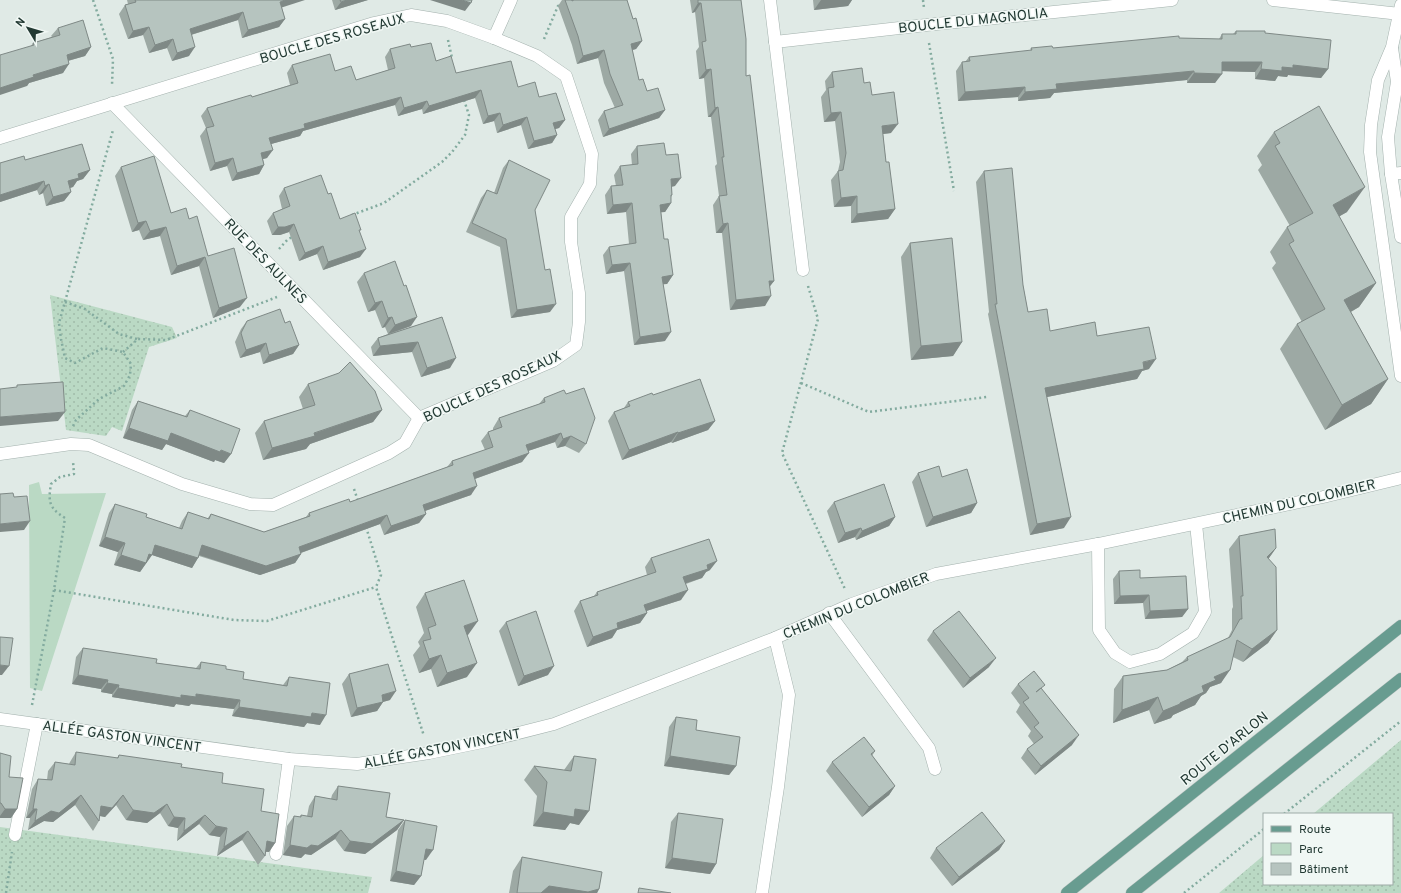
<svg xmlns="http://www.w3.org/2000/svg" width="1401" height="893" font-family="Overpass,sans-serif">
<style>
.grass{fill:url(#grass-dots)}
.green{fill:#bad9c4}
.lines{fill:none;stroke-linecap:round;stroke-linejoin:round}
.service-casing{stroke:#a3b1ad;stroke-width:13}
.minor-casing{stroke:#a3b1ad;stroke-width:13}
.primary-casing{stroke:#bdc4c2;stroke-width:13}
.path{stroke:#83ab9f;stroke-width:2.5;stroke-dasharray:2 3;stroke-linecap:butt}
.service{stroke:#fff;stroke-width:12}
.minor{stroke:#fff;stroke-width:12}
.primary{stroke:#689c90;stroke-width:12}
.wall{fill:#9da9a4}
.shaded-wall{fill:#7f8986}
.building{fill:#b6c4bf;stroke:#7f8986}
.labels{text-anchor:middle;stroke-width:3;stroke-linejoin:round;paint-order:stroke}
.street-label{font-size:14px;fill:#223933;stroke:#f0f7f4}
</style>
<defs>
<pattern id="grass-dots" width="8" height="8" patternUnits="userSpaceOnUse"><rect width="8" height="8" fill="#bad9c4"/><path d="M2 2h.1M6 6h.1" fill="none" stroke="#a0bba9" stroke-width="1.8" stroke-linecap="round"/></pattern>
</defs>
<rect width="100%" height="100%" fill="#e0eae6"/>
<!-- grass -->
<g class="grass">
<path d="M 50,295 L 172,327 L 177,338 L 149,347 L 122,431 L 112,427 L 106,436 L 66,430 Z"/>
<path d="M 1401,740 L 1401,893 L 1219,893 L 1264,855 L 1264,884 L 1392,884 L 1392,814 L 1313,814 Z"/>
<path d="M 0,827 L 372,877 L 368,893 L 0,893 Z"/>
</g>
<!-- green -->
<path class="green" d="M 39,482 L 42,494 L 106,493 L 42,691 L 30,688 L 29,485 Z"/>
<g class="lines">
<defs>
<g id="service">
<path d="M 494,38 L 511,0"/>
<path d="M 1391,174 L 1401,173"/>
<path d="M 15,835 L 37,724"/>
<path d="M 276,854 L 289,759"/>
</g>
<g id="minor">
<path d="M 770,0 L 803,270"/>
<path d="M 1273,0 L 1400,14"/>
<path d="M 1401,5 L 1392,47 L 1378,80 L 1371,125 L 1370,152 L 1401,376"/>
<path d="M 775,42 L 926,25 L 1172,0"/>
<path d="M 1392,48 L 1397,82 L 1388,137 L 1391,174 L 1401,237"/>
<path d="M 112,103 L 419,418"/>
<path d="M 0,138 L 374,23 L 411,15 L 447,21 L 494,38 L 537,56 L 566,76 L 592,154 L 590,184 L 571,217 L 571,242 L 579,293 L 579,322 L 576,345 L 553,361 L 419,418 L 405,443 L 389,453 L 273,505 L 250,504 L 182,484 L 89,445 L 71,444 L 0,454"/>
<path d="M 1098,544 L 1099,630 L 1115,653 L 1130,662 L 1160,654 L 1193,633 L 1205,612 L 1196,524"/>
<path d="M 829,613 L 929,748 L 935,769"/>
<path d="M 0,719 L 289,759 L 357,764 L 429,753 L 487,741 L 554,724 L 775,638 L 852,604 L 936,574 L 1098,544 L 1323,497 L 1401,478"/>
<path d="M 762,893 L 778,787 L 789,695 L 775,638"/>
</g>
<g id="primary">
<path d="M 1067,893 L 1401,626"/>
<path d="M 1132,893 L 1401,679"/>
</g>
</defs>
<!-- service casing -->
<use href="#service" class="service-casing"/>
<!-- minor casing -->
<use href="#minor" class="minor-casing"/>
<!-- primary casing -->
<use href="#primary" class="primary-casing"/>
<!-- path -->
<g class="path">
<path d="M 93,0 L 113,59 L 112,85"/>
<path d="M 923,0 L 924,8"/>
<path d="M 544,39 L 558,6 L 561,5"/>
<path d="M 448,40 L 452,58"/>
<path d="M 929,43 L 954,191"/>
<path d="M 352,215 L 384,203 L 442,162 L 452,152 L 465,135 L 469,115 L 464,100"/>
<path d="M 279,249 L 288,239 L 293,237"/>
<path d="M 808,286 L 818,319 L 782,453 L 845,589"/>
<path d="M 65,302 L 85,309 L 119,334 L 137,339"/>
<path d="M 123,352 L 138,339 L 166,340 L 277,297"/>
<path d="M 801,383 L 869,412 L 987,397"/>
<path d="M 73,426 L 76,420 L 99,399 L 124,386 L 130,375 L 131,364 L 123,352 L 103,348 L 75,363 L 65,358 L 61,339 L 59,323 L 113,130"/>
<path d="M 354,489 L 358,501"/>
<path d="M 366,527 L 381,575 L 376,587 L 424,736"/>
<path d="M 54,590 L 234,620 L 267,621 L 376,587"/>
<path d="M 32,705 L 54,590 L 65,518 C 49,508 48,502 51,484 L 60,477 L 74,474 L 73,461"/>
<path d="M 1284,814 L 1401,721"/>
<path d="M 6,893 L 12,852"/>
<path d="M 1184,893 L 1264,829"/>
</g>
<!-- service -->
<use href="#service" class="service"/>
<!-- minor -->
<use href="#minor" class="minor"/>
<!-- primary -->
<use href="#primary" class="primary"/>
</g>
<!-- wall -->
<g class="wall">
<path d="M 127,0 L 187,0 L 282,8 L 285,19 L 279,27 L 242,38 L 238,20 L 191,35 L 189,56 L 172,61 L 167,48 L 149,53 L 143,35 L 128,39 L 119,14 L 125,5 L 128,4 Z"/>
<path d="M 332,0 L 368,0 L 335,10 Z"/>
<path d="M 562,0 L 627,0 L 633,19 L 642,41 L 636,49 L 632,50 L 639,80 L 647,91 L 665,110 L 659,118 L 603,137 L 598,120 L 604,111 L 615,108 L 604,83 L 598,58 L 577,64 L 572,45 L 558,6 Z"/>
<path d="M 690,0 L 741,0 L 746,76 L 774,281 L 770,286 L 765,306 L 730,310 L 722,233 L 716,233 L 713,205 L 719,196 L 715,166 L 717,164 L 711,117 L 708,117 L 704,78 L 699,79 L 696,51 L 699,47 L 695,12 L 692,13 Z"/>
<path d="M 813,0 L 852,0 L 848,6 L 814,10 Z"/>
<path d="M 58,28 L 91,47 L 85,56 L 68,61 L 63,73 L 29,83 L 27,86 L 31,46 L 33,43 L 52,37 L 51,36 Z"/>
<path d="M 1236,31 L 1265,33 L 1328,69 L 1321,78 L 1288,75 L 1287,77 L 1278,76 L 1275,81 L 1255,79 L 1255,72 L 1222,71 L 1215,83 L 1187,83 L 1187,80 L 1054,93 L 1050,98 L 1018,101 L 1018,97 L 958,101 L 956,71 L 962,62 L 965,62 L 969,57 L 1030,51 L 1031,48 L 1053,48 L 1179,38 L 1219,39 L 1222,34 L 1233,34 Z"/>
<path d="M 411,47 L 436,61 L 456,73 L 518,87 L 539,97 L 565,120 L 559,128 L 555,129 L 557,135 L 552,143 L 528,149 L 521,125 L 497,133 L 494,121 L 483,124 L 475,98 L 423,114 L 422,109 L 398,116 L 395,105 L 303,131 L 300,136 L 271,144 L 267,158 L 263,159 L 264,165 L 259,174 L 232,181 L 227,166 L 210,171 L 200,136 L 206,128 L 201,116 L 207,108 L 252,97 L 290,85 L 287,73 L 292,65 L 335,71 L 356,80 L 388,70 L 385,57 L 390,49 Z"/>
<path d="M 832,72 L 864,83 L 872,95 L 891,133 L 883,134 L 886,162 L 895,209 L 888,219 L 851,223 L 851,206 L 834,207 L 831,180 L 838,171 L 840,162 L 835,121 L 824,122 L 821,97 L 826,90 L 825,81 Z"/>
<path d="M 1274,132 L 1347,212 L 1339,216 L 1376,283 L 1359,307 L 1351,312 L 1388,379 L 1371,404 L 1325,430 L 1280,349 L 1297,324 L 1302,322 L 1272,268 L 1276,263 L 1270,252 L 1287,227 L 1290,226 L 1258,170 L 1262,165 L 1257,156 Z"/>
<path d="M 637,146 L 666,155 L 675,186 L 672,187 L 672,195 L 671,197 L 671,203 L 665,212 L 661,212 L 664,239 L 673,275 L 667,284 L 663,284 L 665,341 L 634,345 L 624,271 L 606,274 L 603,255 L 609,247 L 629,244 L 626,212 L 607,214 L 605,195 L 611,186 L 616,186 L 614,175 L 620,166 L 632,165 L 631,154 Z"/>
<path d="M 25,160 L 90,170 L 83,179 L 77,181 L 73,187 L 70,188 L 71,192 L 64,201 L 46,206 L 43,193 L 39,195 L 37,190 L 0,202 L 0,163 Z"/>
<path d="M 509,160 L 535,210 L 550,312 L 511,318 L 500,247 L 466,232 L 481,198 L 487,190 L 494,193 L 503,168 Z"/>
<path d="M 121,167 L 171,213 L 189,219 L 208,256 L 240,307 L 213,318 L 199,266 L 171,275 L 160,236 L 143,240 L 139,230 L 132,232 L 115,176 Z"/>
<path d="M 984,171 L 1023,285 L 1028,312 L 1050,331 L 1097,336 L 1149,369 L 1142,371 L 1137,379 L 1047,397 L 1064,528 L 1030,535 L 988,314 L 989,312 L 976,182 Z"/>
<path d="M 284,188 L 328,194 L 340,219 L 360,231 L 360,257 L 323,270 L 317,254 L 299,261 L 289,232 L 280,235 L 272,235 L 267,221 L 273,213 L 282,209 L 279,196 Z"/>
<path d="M 910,243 L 962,342 L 953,356 L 911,360 L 901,257 Z"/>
<path d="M 364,273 L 411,326 L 393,333 L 442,317 L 450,368 L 421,377 L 412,352 L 373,356 L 371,347 L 378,338 L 388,334 L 385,327 L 382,328 L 375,310 L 368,312 L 357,282 Z"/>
<path d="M 247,321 L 285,323 L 299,345 L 293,354 L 263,364 L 260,352 L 240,358 L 235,342 L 241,329 Z"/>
<path d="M 308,384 L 382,410 L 373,422 L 310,444 L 306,449 L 263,460 L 255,433 L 264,421 L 303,409 L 299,397 Z"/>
<path d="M 653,395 L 715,421 L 708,430 L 672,443 L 671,442 L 622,460 L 608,421 L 614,412 L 624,408 L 628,402 Z"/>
<path d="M 544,398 L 586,444 L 579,453 L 565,446 L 557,448 L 555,442 L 528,451 L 522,462 L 475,479 L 471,495 L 425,511 L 426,514 L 419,523 L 384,535 L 380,524 L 301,553 L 301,554 L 295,563 L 260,575 L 199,556 L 192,568 L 152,555 L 140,572 L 114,565 L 118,552 L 99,546 L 109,513 L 115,504 L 146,517 L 179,528 L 182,521 L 188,512 L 207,519 L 211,514 L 264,532 L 306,517 L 309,513 L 350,502 L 447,467 L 452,461 L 485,450 L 481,441 L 488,432 L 493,430 L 493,428 L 499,418 L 539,404 Z"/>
<path d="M 138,401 L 185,416 L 190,410 L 231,454 L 224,463 L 215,460 L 214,462 L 166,444 L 162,450 L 123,438 L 132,410 Z"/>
<path d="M 918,473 L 942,477 L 977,503 L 971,513 L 926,527 L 912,482 Z"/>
<path d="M 834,502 L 895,517 L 889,526 L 856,540 L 855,537 L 838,543 L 827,511 Z"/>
<path d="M 1239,536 L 1276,548 L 1268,559 L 1277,630 L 1268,643 L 1243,662 L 1233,657 L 1221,683 L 1210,687 L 1206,693 L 1201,696 L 1195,705 L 1173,715 L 1171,718 L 1154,724 L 1149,710 L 1113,723 L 1114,689 L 1123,676 L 1167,670 L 1182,662 L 1187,657 L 1228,638 L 1232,630 L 1232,609 L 1233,607 L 1229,549 Z"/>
<path d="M 651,558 L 710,570 L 706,572 L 702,578 L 686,584 L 681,600 L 646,611 L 647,613 L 640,623 L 617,630 L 612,638 L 587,647 L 574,611 L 580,601 L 594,596 L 597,592 L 647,575 L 645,567 Z"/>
<path d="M 1119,571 L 1140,578 L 1188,609 L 1182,617 L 1145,619 L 1143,603 L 1114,604 L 1113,579 Z"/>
<path d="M 425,593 L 468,635 L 467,635 L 467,677 L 437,687 L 431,669 L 419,673 L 413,655 L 420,646 L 418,642 L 424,633 L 416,607 Z"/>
<path d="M 506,622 L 548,675 L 518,686 L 499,631 Z"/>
<path d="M 933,631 L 989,667 L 963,688 L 927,640 Z"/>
<path d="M 83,648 L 156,663 L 196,668 L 201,662 L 226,669 L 243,679 L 283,685 L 289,677 L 320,725 L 307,723 L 304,727 L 232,716 L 234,709 L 191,704 L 189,706 L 176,704 L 174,707 L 112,697 L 112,694 L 101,692 L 101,689 L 72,684 L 76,657 Z"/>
<path d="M 349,674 L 390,700 L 383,702 L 377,711 L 351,717 L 342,684 Z"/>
<path d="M 1018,684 L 1042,689 L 1072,745 L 1035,775 L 1021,758 L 1027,749 L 1034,744 L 1028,736 L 1031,731 L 1016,712 L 1020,705 L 1011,693 Z"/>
<path d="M 676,717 L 696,730 L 736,766 L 729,775 L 664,766 L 669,727 Z"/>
<path d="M 875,751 L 872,756 L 895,786 L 889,795 L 862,817 L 826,771 L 832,762 Z"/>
<path d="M 76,752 L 117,758 L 119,755 L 181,767 L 222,783 L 261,811 L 275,843 L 269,852 L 266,852 L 265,856 L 258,865 L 242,840 L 217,856 L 220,837 L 209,835 L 199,824 L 177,841 L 178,828 L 168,826 L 160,813 L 147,823 L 126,820 L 116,805 L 105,817 L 100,816 L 99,821 L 93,831 L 75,805 L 53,822 L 44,821 L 28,830 L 30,818 L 26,818 L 32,789 L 38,779 L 47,780 L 48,771 L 55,762 L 69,764 L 70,762 Z"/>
<path d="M 0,753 L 9,777 L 17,809 L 11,818 L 0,818 Z"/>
<path d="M 574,756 L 579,825 L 570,823 L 565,830 L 533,826 L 537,796 L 524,780 L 534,766 L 564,770 Z"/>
<path d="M 338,786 L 386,817 L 404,820 L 397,830 L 365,854 L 344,851 L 335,839 L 311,855 L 305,854 L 301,858 L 283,855 L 287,826 L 294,816 L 300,817 L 301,815 L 307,816 L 309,806 L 315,796 L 331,799 L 332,795 Z"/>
<path d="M 678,813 L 716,864 L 710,874 L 665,868 L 671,822 Z"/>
<path d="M 405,820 L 426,860 L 424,859 L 421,876 L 414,885 L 390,881 L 398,830 Z"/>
<path d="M 1005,841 L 999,850 L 952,886 L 930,858 L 936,848 Z"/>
<path d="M 522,857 L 599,889 L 597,893 L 509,893 L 513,871 Z"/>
</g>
<!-- shaded-wall -->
<g class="shaded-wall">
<path d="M 285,0 L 305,0 L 274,10 L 280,2 Z"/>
<path d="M 347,0 L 368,0 L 335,10 L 341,2 Z"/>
<path d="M 430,0 L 462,0 L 471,3 L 465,11 Z"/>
<path d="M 821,0 L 852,0 L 848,6 L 814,10 Z"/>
<path d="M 698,3 L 701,3 L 695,12 L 692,13 Z"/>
<path d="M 243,12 L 238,20 L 184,37 L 190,29 Z"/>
<path d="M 285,19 L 279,27 L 242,38 L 248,30 Z"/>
<path d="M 149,27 L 143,35 L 128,39 L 133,31 Z"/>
<path d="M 173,39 L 167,48 L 149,53 L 155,45 Z"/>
<path d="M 642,41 L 636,49 L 625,52 L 631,44 Z"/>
<path d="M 91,47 L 85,56 L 60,63 L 67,55 Z"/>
<path d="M 195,47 L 189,56 L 172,61 L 177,53 Z"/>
<path d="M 604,50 L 598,58 L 577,64 L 583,56 Z"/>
<path d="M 1222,62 L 1262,62 L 1255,72 L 1215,71 Z"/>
<path d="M 69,64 L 63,73 L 29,83 L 27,86 L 0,95 L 0,88 L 33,75 Z"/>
<path d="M 1293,65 L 1328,69 L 1321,78 L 1288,75 L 1287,77 L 1278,76 L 1275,81 L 1255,79 L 1261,69 Z"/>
<path d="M 711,69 L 704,78 L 699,79 L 706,70 Z"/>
<path d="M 1194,71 L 1187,80 L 1054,93 L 1050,98 L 1018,101 L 1025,92 L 1056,84 Z"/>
<path d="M 1194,73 L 1222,74 L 1215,83 L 1187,83 Z"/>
<path d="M 1025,87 L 1018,97 L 958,101 L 965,92 Z"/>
<path d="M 481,90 L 475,98 L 423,114 L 429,106 Z"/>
<path d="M 401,97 L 395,105 L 303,131 L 300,136 L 264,146 L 269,138 L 304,124 Z"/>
<path d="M 427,101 L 422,109 L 398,116 L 404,108 Z"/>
<path d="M 718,107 L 711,117 L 708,117 L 715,108 Z"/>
<path d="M 665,110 L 659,118 L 603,137 L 609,129 Z"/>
<path d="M 841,112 L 835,121 L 824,122 L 831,113 Z"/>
<path d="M 500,113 L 494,121 L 483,124 L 488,116 Z"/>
<path d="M 527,117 L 521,125 L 497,133 L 503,125 Z"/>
<path d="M 565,120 L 559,128 L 548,131 L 553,123 Z"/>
<path d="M 898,124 L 891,133 L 875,135 L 882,126 Z"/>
<path d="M 557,135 L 552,143 L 528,149 L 534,141 Z"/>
<path d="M 273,150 L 267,158 L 255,161 L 261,153 Z"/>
<path d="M 233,158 L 227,166 L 210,171 L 215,163 Z"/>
<path d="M 264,165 L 259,174 L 232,181 L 237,173 Z"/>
<path d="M 90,170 L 83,179 L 77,181 L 73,187 L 62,190 L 68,181 L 78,174 Z"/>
<path d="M 681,178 L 675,186 L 665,187 L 671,179 Z"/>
<path d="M 44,181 L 37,190 L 0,202 L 0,195 Z"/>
<path d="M 49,184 L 43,193 L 39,195 L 45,186 Z"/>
<path d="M 1365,187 L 1347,212 L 1316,230 L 1333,205 Z"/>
<path d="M 71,192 L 64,201 L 46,206 L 53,197 Z"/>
<path d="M 857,196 L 851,206 L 834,207 L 841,198 Z"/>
<path d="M 632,203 L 626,212 L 607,214 L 613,205 Z"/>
<path d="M 671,203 L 665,212 L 654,213 L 660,205 Z"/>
<path d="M 895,209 L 888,219 L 851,223 L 857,214 Z"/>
<path d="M 146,221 L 139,230 L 132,232 L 138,223 Z"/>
<path d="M 728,223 L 722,233 L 716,233 L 723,224 Z"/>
<path d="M 294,224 L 289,232 L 280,235 L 272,235 L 278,227 Z"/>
<path d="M 166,227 L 160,236 L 143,240 L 150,231 Z"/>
<path d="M 323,246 L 317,254 L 299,261 L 305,253 Z"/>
<path d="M 366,249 L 360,257 L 323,270 L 328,262 Z"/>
<path d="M 205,257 L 199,266 L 171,275 L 177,266 Z"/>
<path d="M 630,263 L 624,271 L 606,274 L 612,265 Z"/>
<path d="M 673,275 L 667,284 L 656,285 L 662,277 Z"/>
<path d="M 769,281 L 774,281 L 767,290 Z"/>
<path d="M 1376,283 L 1359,307 L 1327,325 L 1344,300 Z"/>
<path d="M 771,296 L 765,306 L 730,310 L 736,300 Z"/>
<path d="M 247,298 L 240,307 L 213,318 L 219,308 Z"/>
<path d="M 382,301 L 375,310 L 368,312 L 375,303 Z"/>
<path d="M 556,304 L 550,312 L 511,318 L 517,310 Z"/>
<path d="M 392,317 L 385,327 L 382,328 L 388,318 Z"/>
<path d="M 417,317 L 411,326 L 388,334 L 395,325 Z"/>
<path d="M 671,332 L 665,341 L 634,345 L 640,337 Z"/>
<path d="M 418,342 L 412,352 L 373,356 L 380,346 Z"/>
<path d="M 962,342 L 953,356 L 911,360 L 921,346 Z"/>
<path d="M 266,343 L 260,352 L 240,358 L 246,350 Z"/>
<path d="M 299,345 L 293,354 L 263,364 L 269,355 Z"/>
<path d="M 456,358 L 450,368 L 421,377 L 427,368 Z"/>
<path d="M 1156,359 L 1149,369 L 1142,371 L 1137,379 L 1037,399 L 1045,388 Z"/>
<path d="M 1388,379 L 1371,404 L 1325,430 L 1342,405 Z"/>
<path d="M 382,410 L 373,422 L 310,444 L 306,449 L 263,460 L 272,448 Z"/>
<path d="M 65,412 L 58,421 L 0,426 L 0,417 Z"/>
<path d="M 715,421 L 708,430 L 672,443 L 678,433 Z"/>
<path d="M 129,428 L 171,433 L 231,454 L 224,463 L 215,460 L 214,462 L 166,444 L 162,450 L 123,438 Z"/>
<path d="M 678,432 L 671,442 L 622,460 L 629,450 Z"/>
<path d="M 561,433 L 555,442 L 519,454 L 526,445 Z"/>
<path d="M 571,436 L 565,446 L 557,448 L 563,439 Z"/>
<path d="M 529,453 L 522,462 L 466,482 L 473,473 Z"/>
<path d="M 477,486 L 471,495 L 416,514 L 423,505 Z"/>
<path d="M 977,503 L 971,513 L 926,527 L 933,517 Z"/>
<path d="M 426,514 L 419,523 L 384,535 L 391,526 Z"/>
<path d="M 387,515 L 380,524 L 292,556 L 299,547 Z"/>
<path d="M 895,517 L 889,526 L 856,540 L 862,531 Z"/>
<path d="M 1071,517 L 1064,528 L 1030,535 L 1037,524 Z"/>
<path d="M 30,521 L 24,530 L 0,532 L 0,524 Z"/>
<path d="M 861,528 L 855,537 L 838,543 L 845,533 Z"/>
<path d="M 105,537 L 125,543 L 118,552 L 99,546 Z"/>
<path d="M 155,545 L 198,558 L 192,568 L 152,555 L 140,572 L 114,565 L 121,555 Z"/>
<path d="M 202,545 L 301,554 L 295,563 L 260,575 L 196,554 Z"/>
<path d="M 1276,548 L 1267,561 L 1267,557 Z"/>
<path d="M 717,561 L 710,570 L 706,572 L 702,578 L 677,586 L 683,577 L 707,565 Z"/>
<path d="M 688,590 L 681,600 L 637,614 L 644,605 Z"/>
<path d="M 1149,595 L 1143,603 L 1114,604 L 1120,596 Z"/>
<path d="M 1188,609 L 1182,617 L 1145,619 L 1150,611 Z"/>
<path d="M 647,613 L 640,623 L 617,630 L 612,638 L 587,647 L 593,637 L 617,623 Z"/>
<path d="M 478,621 L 468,635 L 455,640 L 464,626 Z"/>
<path d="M 1277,630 L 1268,643 L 1243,662 L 1252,649 Z"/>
<path d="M 441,655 L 431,669 L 419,673 L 429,659 Z"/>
<path d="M 996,658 L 989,667 L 963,688 L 970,678 Z"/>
<path d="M 477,663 L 467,677 L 437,687 L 447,673 Z"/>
<path d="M 0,665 L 9,666 L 2,675 L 0,675 Z"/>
<path d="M 554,666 L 548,675 L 518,686 L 524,676 Z"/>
<path d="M 1230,670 L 1221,683 L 1210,687 L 1206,693 L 1201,696 L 1195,705 L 1173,715 L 1171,718 L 1154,724 L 1163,711 L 1180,703 L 1214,677 Z"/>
<path d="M 78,675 L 108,680 L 101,689 L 72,684 Z"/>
<path d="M 107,683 L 119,685 L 112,694 L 101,692 Z"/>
<path d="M 118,688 L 181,695 L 196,694 L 240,700 L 234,709 L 191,704 L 189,706 L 176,704 L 174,707 L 112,697 Z"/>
<path d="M 396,691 L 390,700 L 375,704 L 382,695 Z"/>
<path d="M 1158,697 L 1149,710 L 1113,723 L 1122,710 Z"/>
<path d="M 383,702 L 377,711 L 351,717 L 357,708 Z"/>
<path d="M 239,707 L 312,713 L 326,715 L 320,725 L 307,723 L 304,727 L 232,716 Z"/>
<path d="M 1079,735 L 1072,745 L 1035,775 L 1041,766 Z"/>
<path d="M 670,756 L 736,766 L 729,775 L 664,766 Z"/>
<path d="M 895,786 L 889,795 L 862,817 L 869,807 Z"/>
<path d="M 81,795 L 75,805 L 53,822 L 44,821 L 28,830 L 35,821 L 51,811 Z"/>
<path d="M 123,795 L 116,805 L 105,817 L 95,815 L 101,806 Z"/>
<path d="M 167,804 L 160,813 L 147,823 L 126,820 L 133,810 Z"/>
<path d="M 5,809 L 17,809 L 11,818 L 0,818 L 0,816 Z"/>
<path d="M 33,809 L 37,809 L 30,818 L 26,818 Z"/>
<path d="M 575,809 L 589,811 L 579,825 L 570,823 L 565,830 L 533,826 L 543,812 Z"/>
<path d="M 205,815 L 199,824 L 177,841 L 184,831 Z"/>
<path d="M 174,817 L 185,818 L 178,828 L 168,826 Z"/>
<path d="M 404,820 L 397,830 L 365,854 L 344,851 L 350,841 Z"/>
<path d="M 216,826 L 227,828 L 220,837 L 209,835 Z"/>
<path d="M 341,830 L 335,839 L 311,855 L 305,854 L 301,858 L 283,855 L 290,845 L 311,845 Z"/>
<path d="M 248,831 L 242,840 L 217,856 L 224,847 Z"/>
<path d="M 267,841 L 275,843 L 269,852 L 261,851 Z"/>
<path d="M 1005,841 L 999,850 L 952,886 L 959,877 Z"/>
<path d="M 426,849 L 433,850 L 426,860 L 419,859 Z"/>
<path d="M 672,858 L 716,864 L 710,874 L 665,868 Z"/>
<path d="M 396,871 L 421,876 L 414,885 L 390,881 Z"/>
<path d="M 549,886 L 599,889 L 597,893 L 541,893 Z"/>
</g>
<!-- building -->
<g class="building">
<path d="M 135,0 L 285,0 L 280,2 L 285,19 L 248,30 L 243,12 L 190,29 L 195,47 L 177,53 L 173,39 L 155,45 L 149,27 L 133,31 L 125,5 L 136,2 Z"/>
<path d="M 340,0 L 347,0 L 341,2 Z"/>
<path d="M 462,0 L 472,0 L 471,3 Z"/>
<path d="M 565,0 L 571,0 L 573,1 L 573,0 L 627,0 L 633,19 L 636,18 L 642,41 L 631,44 L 639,80 L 643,79 L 647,91 L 658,88 L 665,110 L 609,129 L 604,111 L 623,105 L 610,74 L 604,50 L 583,56 L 578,36 Z"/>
<path d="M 698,0 L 741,0 L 746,39 L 746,76 L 750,75 L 769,236 L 774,281 L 769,281 L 771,296 L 736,300 L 728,223 L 723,224 L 719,196 L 727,195 L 722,157 L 724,157 L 718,107 L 715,108 L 711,69 L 706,70 L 702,42 L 706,41 L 701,3 L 698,3 Z"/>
<path d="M 83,20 L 91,47 L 67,55 L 69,64 L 33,75 L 34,77 L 0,88 L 0,55 L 34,45 L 33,43 L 60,35 L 58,28 Z"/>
<path d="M 1236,31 L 1265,31 L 1265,33 L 1331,40 L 1328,69 L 1293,65 L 1293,68 L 1282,67 L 1282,71 L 1261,69 L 1262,62 L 1222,62 L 1222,74 L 1194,73 L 1194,71 L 1056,84 L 1057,89 L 1025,92 L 1025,87 L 965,92 L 962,62 L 970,61 L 969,57 L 1032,50 L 1031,48 L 1052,46 L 1053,48 L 1179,36 L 1179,38 L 1222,39 L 1222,34 L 1236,34 Z"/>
<path d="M 431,43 L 436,61 L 451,56 L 456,73 L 511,61 L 518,87 L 535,82 L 539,97 L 556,93 L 565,120 L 553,123 L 557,135 L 534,141 L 527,117 L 503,125 L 500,113 L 488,116 L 481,90 L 429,106 L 427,101 L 404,108 L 401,97 L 304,124 L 305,128 L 269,138 L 273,150 L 261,153 L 264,165 L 237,173 L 233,158 L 215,163 L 206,128 L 214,126 L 207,108 L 251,95 L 252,97 L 298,83 L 292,65 L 330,54 L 335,71 L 351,66 L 356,80 L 395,68 L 390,49 L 410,44 L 411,47 Z"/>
<path d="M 862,68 L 864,83 L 870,82 L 872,95 L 894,92 L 898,124 L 882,126 L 886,162 L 889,162 L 895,209 L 857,214 L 857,196 L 841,198 L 838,171 L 843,170 L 846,153 L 841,112 L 831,113 L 828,88 L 834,87 L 832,72 Z"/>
<path d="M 1319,106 L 1365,187 L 1333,205 L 1376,283 L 1344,300 L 1388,379 L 1342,405 L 1297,324 L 1325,309 L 1289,244 L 1294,241 L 1287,227 L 1313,213 L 1275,146 L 1280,143 L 1274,132 Z"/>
<path d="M 664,143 L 666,155 L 678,154 L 681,178 L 671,179 L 672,195 L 671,195 L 671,203 L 660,205 L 664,239 L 668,239 L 673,275 L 662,277 L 671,332 L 640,337 L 630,263 L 612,265 L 609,247 L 636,243 L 632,203 L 613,205 L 611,186 L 623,185 L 620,166 L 638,164 L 637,146 Z"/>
<path d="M 82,144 L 90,170 L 78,174 L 79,178 L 68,181 L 71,192 L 53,197 L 49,184 L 45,186 L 44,181 L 0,195 L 0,163 L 24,156 L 25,160 Z"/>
<path d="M 154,156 L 171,213 L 186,208 L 189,219 L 197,216 L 208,256 L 234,248 L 247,298 L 219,308 L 205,257 L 177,266 L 166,227 L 150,231 L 146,221 L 138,223 L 121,167 Z"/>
<path d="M 509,160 L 550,180 L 535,210 L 545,270 L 550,269 L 556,304 L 517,310 L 506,239 L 472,223 L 487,190 L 497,194 Z"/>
<path d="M 1012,168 L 1023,285 L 1028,312 L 1047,309 L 1050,331 L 1095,322 L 1097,336 L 1149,327 L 1156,359 L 1143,362 L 1144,369 L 1045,388 L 1071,517 L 1037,524 L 995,304 L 997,304 L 984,171 Z"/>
<path d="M 321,175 L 328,194 L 331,193 L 340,219 L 355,213 L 361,230 L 359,230 L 366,249 L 328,262 L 323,246 L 305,253 L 294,224 L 285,227 L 278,227 L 273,213 L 290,206 L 284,188 Z"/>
<path d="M 952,238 L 962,342 L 921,346 L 910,243 Z"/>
<path d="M 395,261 L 404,286 L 406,285 L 417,317 L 395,325 L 392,317 L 388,318 L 382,301 L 375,303 L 364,273 Z"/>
<path d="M 280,309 L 285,323 L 290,321 L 299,345 L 269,355 L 266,343 L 246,350 L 241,333 L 247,321 Z"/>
<path d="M 442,317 L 456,358 L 427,368 L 418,342 L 380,346 L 378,338 Z"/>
<path d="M 350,362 L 375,391 L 382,410 L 314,433 L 315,436 L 272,448 L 264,421 L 315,405 L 308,384 L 339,373 Z"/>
<path d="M 700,379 L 715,421 L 678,433 L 678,432 L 629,450 L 614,412 L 630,406 L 628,402 L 652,393 L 653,395 Z"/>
<path d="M 63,382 L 65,412 L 0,417 L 0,389 L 17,387 L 17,385 Z"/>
<path d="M 584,388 L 595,418 L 586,444 L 571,436 L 563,439 L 561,433 L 526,445 L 529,453 L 473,473 L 477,486 L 423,505 L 426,514 L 391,526 L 387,515 L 299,547 L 301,554 L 266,566 L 202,545 L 198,558 L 155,545 L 152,555 L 149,554 L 146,563 L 121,555 L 125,543 L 105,537 L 115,504 L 147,514 L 146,517 L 182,529 L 188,512 L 209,519 L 211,514 L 264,532 L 310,516 L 309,513 L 349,499 L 350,502 L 453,465 L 452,461 L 493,447 L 488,432 L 502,427 L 499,418 L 545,402 L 544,398 L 564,390 L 566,394 Z"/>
<path d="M 138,401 L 187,417 L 190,410 L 240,429 L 231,454 L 221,450 L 220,452 L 171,433 L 168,441 L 129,428 Z"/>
<path d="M 939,466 L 942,477 L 967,469 L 977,503 L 933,517 L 918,473 Z"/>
<path d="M 884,484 L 895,517 L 862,531 L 861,528 L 845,533 L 834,502 Z"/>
<path d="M 13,493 L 14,497 L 27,496 L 30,521 L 0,524 L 0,494 Z"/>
<path d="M 1275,529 L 1276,548 L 1267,557 L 1276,567 L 1277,630 L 1252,649 L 1237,640 L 1230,670 L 1214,677 L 1216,680 L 1202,686 L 1204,692 L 1180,703 L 1180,704 L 1163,711 L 1158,697 L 1122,710 L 1123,676 L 1167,670 L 1188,660 L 1187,657 L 1230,637 L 1240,619 L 1242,619 L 1241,596 L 1243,596 L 1239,536 Z"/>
<path d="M 709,539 L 717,561 L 707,565 L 708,569 L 683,577 L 688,590 L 644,605 L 647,613 L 617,623 L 618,628 L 593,637 L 580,601 L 598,595 L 597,592 L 656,572 L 651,558 Z"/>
<path d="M 1140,570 L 1140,578 L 1186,576 L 1188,609 L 1150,611 L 1149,595 L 1120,596 L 1119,571 Z"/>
<path d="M 464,580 L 478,621 L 464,626 L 477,663 L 447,673 L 441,655 L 429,659 L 423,641 L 431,639 L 428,628 L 436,625 L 425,593 Z"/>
<path d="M 536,611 L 554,666 L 524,676 L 506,622 Z"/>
<path d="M 959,611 L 996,658 L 970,678 L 933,631 Z"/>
<path d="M 0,637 L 13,638 L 9,666 L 0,665 Z"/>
<path d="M 83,648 L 157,659 L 156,663 L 200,669 L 201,662 L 226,666 L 226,669 L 244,672 L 243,679 L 287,686 L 289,677 L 330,683 L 326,715 L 312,713 L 311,717 L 239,707 L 240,700 L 196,694 L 196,697 L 181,695 L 181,698 L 118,688 L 119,685 L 107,683 L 108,680 L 78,675 Z"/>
<path d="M 388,664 L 396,691 L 382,695 L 383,702 L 357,708 L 349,674 Z"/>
<path d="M 1034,671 L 1045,685 L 1036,692 L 1041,688 L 1079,735 L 1041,766 L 1027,749 L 1043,737 L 1034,727 L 1039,723 L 1023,702 L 1029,698 L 1018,684 Z"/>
<path d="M 676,717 L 697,720 L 696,730 L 740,737 L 736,766 L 670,756 Z"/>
<path d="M 864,737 L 875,751 L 871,754 L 895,786 L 869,807 L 832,762 Z"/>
<path d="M 76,752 L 118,758 L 119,755 L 182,764 L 181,767 L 223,773 L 222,783 L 264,789 L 261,811 L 279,814 L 275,843 L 267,841 L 265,856 L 248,831 L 224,847 L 227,828 L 216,826 L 205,815 L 184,831 L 185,818 L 174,817 L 167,804 L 154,813 L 133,810 L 123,795 L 112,808 L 101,806 L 99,821 L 81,795 L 59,813 L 51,811 L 35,821 L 37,809 L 33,809 L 38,779 L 52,780 L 55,762 L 75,765 Z"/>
<path d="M 0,753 L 11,756 L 9,777 L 23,778 L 17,809 L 5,809 L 1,803 L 0,803 Z"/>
<path d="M 574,756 L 596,759 L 589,811 L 575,809 L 574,817 L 543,812 L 547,782 L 534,766 L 571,771 Z"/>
<path d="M 338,786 L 390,793 L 386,817 L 404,820 L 372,844 L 350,841 L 341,830 L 318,846 L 311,845 L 307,848 L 290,845 L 294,816 L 301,817 L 301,815 L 312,817 L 315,796 L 337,800 Z"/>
<path d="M 982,812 L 1005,841 L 959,877 L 936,848 Z"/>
<path d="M 678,813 L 723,819 L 716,864 L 672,858 Z"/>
<path d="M 405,820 L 437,826 L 433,850 L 426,849 L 421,876 L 396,871 Z"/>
<path d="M 522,857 L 602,872 L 599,889 L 588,892 L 549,886 L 541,893 L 517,893 Z"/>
<path d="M 639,888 L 671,893 L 638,893 Z"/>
</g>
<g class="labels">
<!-- street labels -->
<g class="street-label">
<text transform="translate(973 20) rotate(-6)" y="5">BOUCLE DU MAGNOLIA</text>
<text transform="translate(332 38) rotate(-16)" y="5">BOUCLE DES ROSEAUX</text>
<text transform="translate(266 261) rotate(46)" y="5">RUE DES AULNES</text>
<text transform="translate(492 386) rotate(-25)" y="5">BOUCLE DES ROSEAUX</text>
<text transform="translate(1299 501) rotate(-13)" y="5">CHEMIN DU COLOMBIER</text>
<text transform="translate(856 605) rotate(-22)" y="5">CHEMIN DU COLOMBIER</text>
<text transform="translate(122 736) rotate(8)" y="5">ALLÉE GASTON VINCENT</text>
<text transform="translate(442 748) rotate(-11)" y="5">ALLÉE GASTON VINCENT</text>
<text transform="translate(1224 748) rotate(-39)" y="5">ROUTE D'ARLON</text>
</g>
</g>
<!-- legend -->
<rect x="1263" y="813" width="130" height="72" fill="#f0f7f4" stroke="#9eaba7"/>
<rect x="1271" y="826" width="20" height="6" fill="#689c90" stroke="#9eaba7"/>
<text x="1299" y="833" font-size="12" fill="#223933">Route</text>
<rect x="1271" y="843" width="20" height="12" fill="#bad9c4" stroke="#9eaba7"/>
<text x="1299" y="853" font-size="12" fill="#223933">Parc</text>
<rect x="1271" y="863" width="20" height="12" fill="#b6c4bf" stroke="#9eaba7"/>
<text x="1299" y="873" font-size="12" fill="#223933">Bâtiment</text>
<!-- north arrow -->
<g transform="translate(28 28) rotate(308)" stroke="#f0f7f4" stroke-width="3" paint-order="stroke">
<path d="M0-3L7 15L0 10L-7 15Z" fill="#223933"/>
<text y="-6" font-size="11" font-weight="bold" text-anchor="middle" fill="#223933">N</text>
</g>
</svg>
